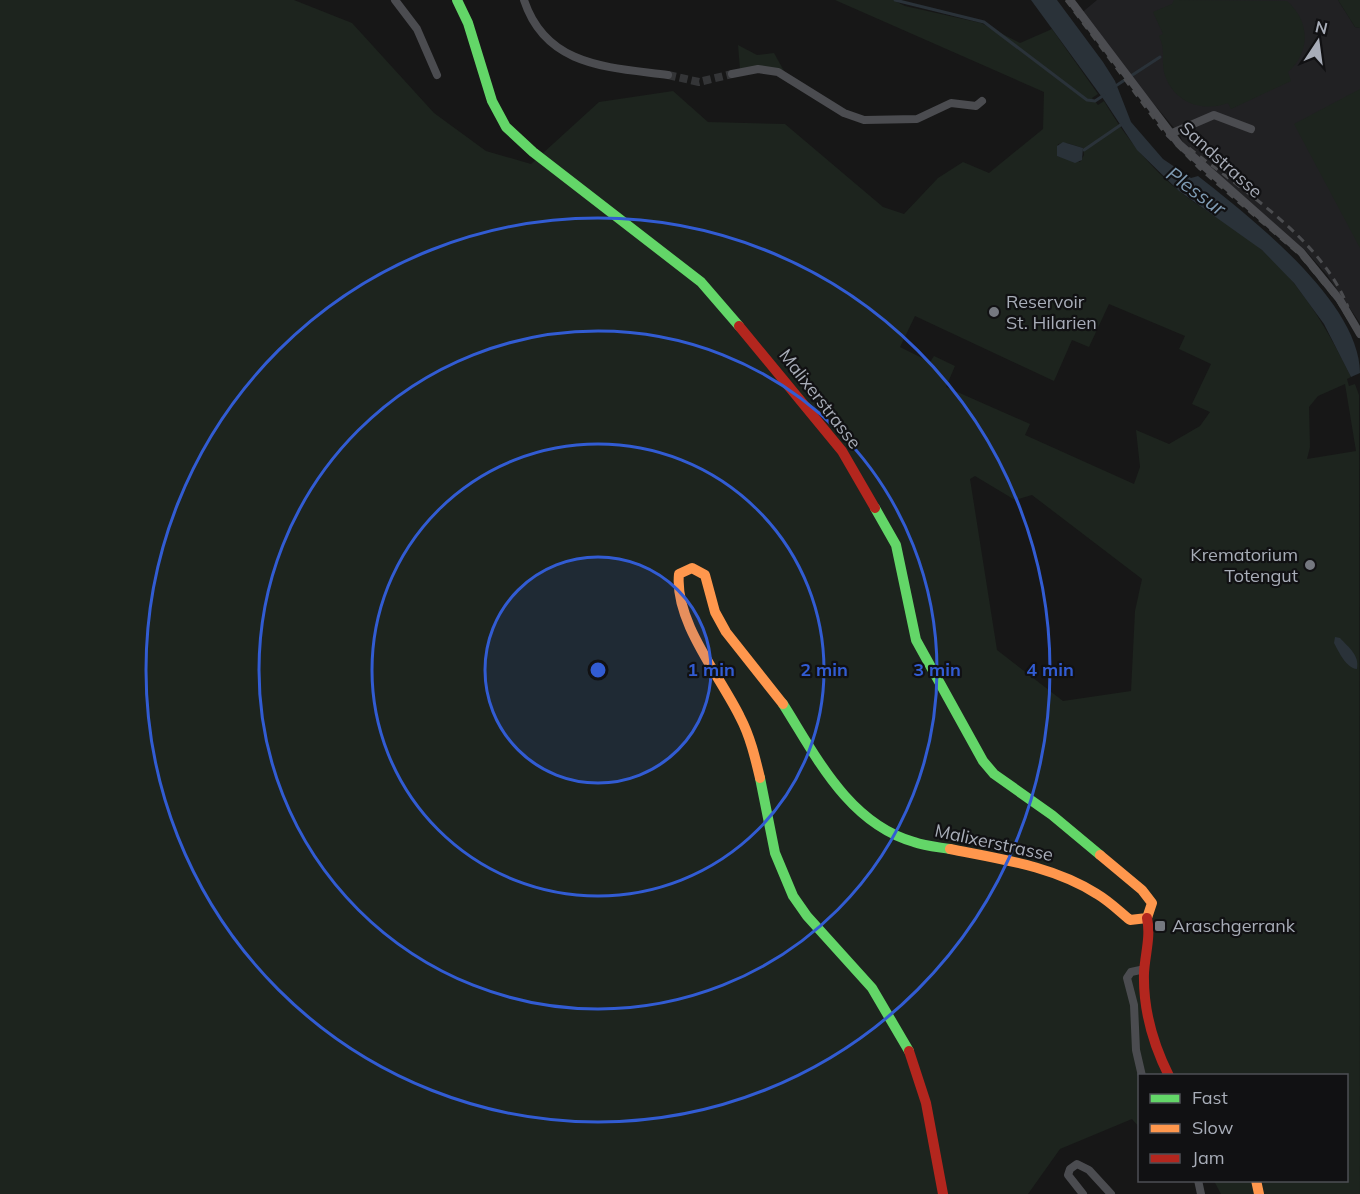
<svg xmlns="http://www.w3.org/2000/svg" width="1360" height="1194" font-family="Mulish,sans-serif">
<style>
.built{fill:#212123}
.green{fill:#1d241e;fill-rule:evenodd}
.water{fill:#2a3239}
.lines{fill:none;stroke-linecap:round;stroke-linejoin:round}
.stream{stroke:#2a3239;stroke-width:3}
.street-tunnel{stroke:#343537;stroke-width:8;stroke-dasharray:8 4;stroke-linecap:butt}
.street{stroke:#4b4c50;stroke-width:8}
.fast{stroke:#63d668;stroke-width:10}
.slow{stroke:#ff974d;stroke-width:10}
.jam{stroke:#b3261e;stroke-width:10}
.rail{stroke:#4b4c4f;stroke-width:3;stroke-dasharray:8 6;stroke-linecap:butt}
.ring{fill:none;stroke:#325cd3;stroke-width:3}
.poi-dot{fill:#757880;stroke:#111113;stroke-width:2}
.labels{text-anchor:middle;stroke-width:4.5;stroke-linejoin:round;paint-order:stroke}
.street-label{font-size:18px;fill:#a8adb8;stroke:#111113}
.poi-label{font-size:18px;fill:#a8adb8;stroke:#111113;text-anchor:start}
.water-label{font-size:20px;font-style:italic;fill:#7f9bb3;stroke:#111113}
.centre{fill:#325cd3;stroke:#111113;stroke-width:3}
.ring-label{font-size:18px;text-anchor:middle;font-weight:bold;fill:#325cd3;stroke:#111113;stroke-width:4.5;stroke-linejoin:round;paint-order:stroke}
</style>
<rect width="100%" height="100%" fill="#171717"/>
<!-- built -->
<path class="built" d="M 1097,0 L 1338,0 L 1355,27 L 1360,28 L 1360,323 L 1327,275 L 1305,250 L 1184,146 L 1180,135 L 1079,15 Z"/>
<!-- green -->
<g class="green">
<path d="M 0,0 L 294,0 L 352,23 L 434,113 L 486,151 L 531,164 L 599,102 L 673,91 L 708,122 L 785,124 L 883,207 L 904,214 L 938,178 L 963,162 L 989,173 L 1043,129 L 1044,92 L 835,0 L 893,0 L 905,6 L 981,23 L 1020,43 L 1052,29 L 1098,94 L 1092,98 L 1098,105 L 1104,101 C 1127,140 1154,173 1191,200 C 1215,217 1240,231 1262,250 C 1302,285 1328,330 1351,377 L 1347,379 L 1349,386 L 1355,384 L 1359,395 L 1360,1194 L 1221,1194 L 1214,1181 L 1346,1180 L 1346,1076 L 1140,1076 L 1139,1127 L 1132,1119 L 1060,1149 L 1028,1194 L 0,1194 ZM 1067,143 L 1083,148 L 1084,155 L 1080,162 L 1057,156 L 1058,144 ZM 1109,304 L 1185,336 L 1179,349 L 1211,364 L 1192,404 L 1210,412 L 1200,426 L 1169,444 L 1136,430 L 1140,467 L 1134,484 L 1025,435 L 1030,424 L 946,387 L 955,366 L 934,356 L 930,362 L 900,347 L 915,316 L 1054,381 L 1072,340 L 1089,347 ZM 1345,384 L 1356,451 L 1307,459 L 1310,447 L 1309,407 L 1318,396 ZM 975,476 L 1015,500 L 1032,495 L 1142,579 L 1135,611 L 1131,691 L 1063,701 L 997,650 L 970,479 Z"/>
<path d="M 1174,0 L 1287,1 C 1310,21 1311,52 1288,72 L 1291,81 L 1231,109 L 1228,103 C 1202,113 1172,102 1164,72 C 1161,57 1166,52 1159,36 L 1163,34 L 1153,12 L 1172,4 Z"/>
<path d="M 1338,0 L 1360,0 L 1360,28 L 1355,27 Z"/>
<path d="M 738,45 L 757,55 L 774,53 L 784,71 L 740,69 Z"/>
<path d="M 1360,89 L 1360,248 L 1294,124 Z"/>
</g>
<!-- water -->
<g class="water">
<path d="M 1031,0 L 1057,0 L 1103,62 L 1115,81 L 1131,122 L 1163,159 L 1191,178 L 1198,176 C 1250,217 1360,302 1360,373 L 1351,377 L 1324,324 L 1294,283 L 1262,250 L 1179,191 L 1137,150 L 1104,100 Z"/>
<path d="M 1063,142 L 1083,148 L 1082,160 L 1075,163 L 1057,156 L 1057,146 Z"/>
<path d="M 1335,637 L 1340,638 C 1348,647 1360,655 1357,669 C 1346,668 1339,652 1334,643 Z"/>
</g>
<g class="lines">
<!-- stream -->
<g class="stream">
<path d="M 895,0 L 984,22 L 1087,100 L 1095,101 L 1104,95"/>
<path d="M 1114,87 L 1160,57"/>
<path d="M 1084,150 L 1122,124"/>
</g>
<!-- street-tunnel -->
<path class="street-tunnel" d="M 668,75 L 699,82 L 732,74"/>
<!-- street -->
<g class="street">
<path d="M 395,0 L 417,29 L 437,75"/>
<path d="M 524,0 C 546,67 608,67 668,75"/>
<path d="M 1070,0 L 1179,144 L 1301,252 L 1340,300 L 1360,334"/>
<path d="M 732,74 L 758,69 L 778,72 L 844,113 L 864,120 L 917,119 L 951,103 L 976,106 L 982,101"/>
<path d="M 1170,134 L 1214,115 L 1251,129"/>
<path d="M 1142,1076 L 1136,1050 L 1134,1005 L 1127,978 L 1131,972 L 1145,969"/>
<path d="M 1198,1180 L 1201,1194"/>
<path d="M 1083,1194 L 1068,1175 L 1070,1169 L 1077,1164 L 1089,1170 L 1111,1194"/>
</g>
<!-- fast -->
<g class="fast">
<path d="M 457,0 L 468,23 L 492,101 L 506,127 L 533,152 L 701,282 L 739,326"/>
<path d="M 875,508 L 896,545 L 916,640 L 983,761 L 994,774 L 1052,815 L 1100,855"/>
<path d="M 783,704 C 816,756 848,823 914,842 C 925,846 938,847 950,849"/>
<path d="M 760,778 L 775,853 L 793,896 L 807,916 L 872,988 L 909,1051"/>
</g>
<!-- slow -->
<g class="slow">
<path d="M 760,778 C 755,757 750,736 740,717 C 720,676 674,621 679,574 L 692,568 L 705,575 L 715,612 L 726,632 L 783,704"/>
<path d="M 950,849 C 1000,859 1053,866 1097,894 C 1109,901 1119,911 1130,920 L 1147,918 L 1152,903 L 1142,890 L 1100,855"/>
<path d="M 1256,1180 L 1259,1194"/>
</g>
<!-- jam -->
<g class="jam">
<path d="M 739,326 L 842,451 L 875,508"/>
<path d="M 1147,918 C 1151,937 1145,954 1144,973 C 1143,1009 1153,1044 1169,1076"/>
<path d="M 909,1051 L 926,1103 L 943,1194"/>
</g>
<!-- rail -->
<g class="rail">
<path d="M 1066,0 L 1164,132 L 1199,168 L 1299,254 L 1337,300 L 1360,337"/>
<path d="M 1189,148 C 1246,193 1321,239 1348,307"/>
</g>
</g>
<!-- distance rings -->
<circle cx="598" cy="670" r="113" fill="#325cd3" fill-opacity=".12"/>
<g class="ring">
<circle cx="598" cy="670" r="113"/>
<circle cx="598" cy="670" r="226"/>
<circle cx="598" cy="670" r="339"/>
<circle cx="598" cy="670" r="452"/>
</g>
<!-- markers -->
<g class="poi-dot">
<circle cx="994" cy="312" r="6"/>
<circle cx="1310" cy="565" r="6"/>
<rect x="1154" y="920" width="12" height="12" rx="3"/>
</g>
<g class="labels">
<!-- street labels -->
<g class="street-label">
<text transform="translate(1221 160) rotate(42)" y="6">Sandstrasse</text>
<text transform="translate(820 399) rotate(52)" y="6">Malixerstrasse</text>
<text transform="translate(994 843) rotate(12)" y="6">Malixerstrasse</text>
</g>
<!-- poi labels -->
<g class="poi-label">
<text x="1006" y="308">Reservoir<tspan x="1006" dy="21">St. Hilarien</tspan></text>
<text x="1298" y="561" text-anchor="end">Krematorium<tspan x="1298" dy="21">Totengut</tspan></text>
<text x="1172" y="932">Araschgerrank</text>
</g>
<!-- water labels -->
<g class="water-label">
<text transform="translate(1196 191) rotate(36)" y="7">Plessur</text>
</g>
</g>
<circle cx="598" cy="670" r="9" class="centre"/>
<g class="ring-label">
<text x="711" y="676">1 min</text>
<text x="824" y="676">2 min</text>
<text x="937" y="676">3 min</text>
<text x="1050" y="676">4 min</text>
</g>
<!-- legend -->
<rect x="1138" y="1074" width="210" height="108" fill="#111113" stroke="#4d4f55" stroke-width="1.5"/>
<rect x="1150" y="1094" width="30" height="9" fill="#63d668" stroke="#4d4f55" stroke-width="1.5"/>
<text x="1192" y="1104" font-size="18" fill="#a8adb8">Fast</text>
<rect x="1150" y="1124" width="30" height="9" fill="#ff974d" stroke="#4d4f55" stroke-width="1.5"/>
<text x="1192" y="1134" font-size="18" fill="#a8adb8">Slow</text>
<rect x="1150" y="1154" width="30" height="9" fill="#b3261e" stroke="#4d4f55" stroke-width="1.5"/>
<text x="1192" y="1164" font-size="18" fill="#a8adb8">Jam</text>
<!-- north arrow -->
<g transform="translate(1318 42) rotate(13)" stroke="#111113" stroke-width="4.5" paint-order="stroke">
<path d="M0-4.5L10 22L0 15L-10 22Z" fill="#a8adb8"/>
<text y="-9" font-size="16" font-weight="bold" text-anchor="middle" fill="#a8adb8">N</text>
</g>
</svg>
